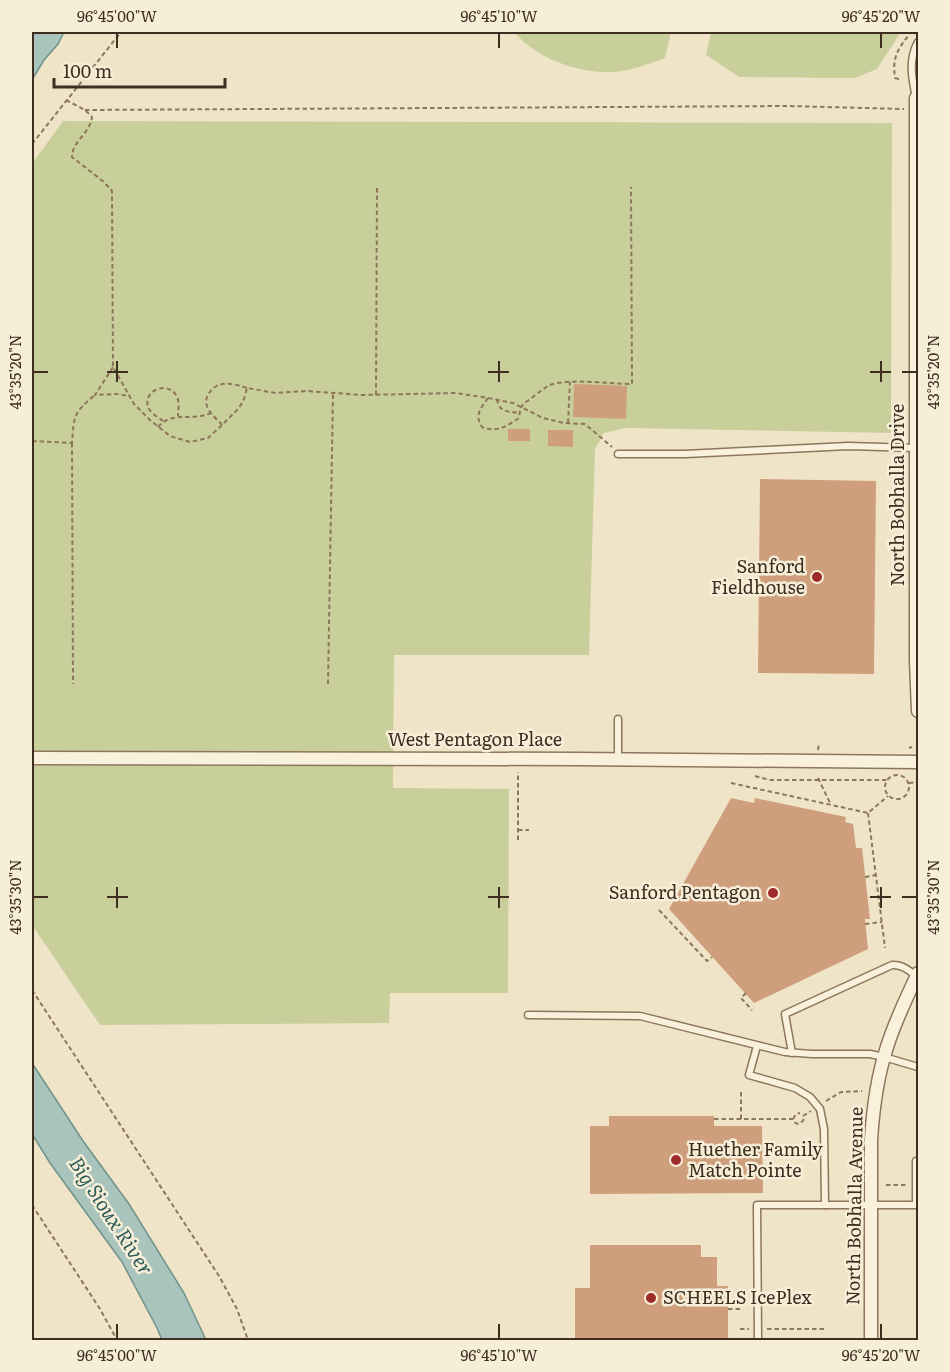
<svg xmlns="http://www.w3.org/2000/svg" width="950" height="1372" font-family="Literata,serif">
<style>
.green{fill:#c9cf9b}
.water{fill:#a9c4bc;stroke:#6f938a;stroke-width:1.5}
.building{fill:#cf9f7d}
.lines{fill:none;stroke-linecap:round;stroke-linejoin:round}
.service-casing{stroke:#8d765c;stroke-width:9}
.minor-casing{stroke:#8d765c;stroke-width:15}
.path{stroke:#8d765c;stroke-width:2;stroke-dasharray:4.5 3;stroke-linecap:butt}
.service{stroke:#faf1dc;stroke-width:6}
.minor{stroke:#faf1dc;stroke-width:12}
.ticks{fill:none;stroke:#3d2e20;stroke-width:2}
.poi-dot{fill:#9e2a2b;stroke:#f7eed8;stroke-width:2}
.labels{text-anchor:middle;stroke-width:5;stroke-linejoin:round;paint-order:stroke}
.street-label{font-size:18px;fill:#3d2e20;stroke:#f7eed8}
.poi-label{font-size:18px;fill:#3d2e20;stroke:#f7eed8;text-anchor:end}
.water-label{font-size:20px;font-style:italic;fill:#2f5d5a;stroke:#f7eed8}
.neatline{fill:none;stroke:#3d2e20;stroke-width:2}
.ticks-label{font-size:15px;text-anchor:middle;fill:#3d2e20}
</style>
<rect width="100%" height="100%" fill="#f0e4c8"/>
<!-- green -->
<g class="green">
<path d="M 514,32 L 671,32 L 665,58 C 648,64 633,70 615,72 C 579,74 537,59 514,32 Z"/>
<path d="M 711,32 L 901,32 L 877,69 L 855,78 L 739,77 L 706,55 Z"/>
<path d="M 63,121 L 892,123 L 891,433 L 626,428 L 604,433 L 595,449 L 589,655 L 394,655 L 393,788 L 509,789 L 508,993 L 390,993 L 389,1023 L 100,1025 L 32,925 L 32,164 Z"/>
</g>
<!-- water -->
<g class="water">
<path d="M 32,32 L 64,32 L 58,44 L 44,60 L 32,80 Z"/>
<path d="M 32,1063 L 83,1141 L 129,1204 L 184,1293 L 206,1340 L 162,1340 L 157,1328 L 122,1262 L 50,1163 L 32,1134 Z"/>
</g>
<!-- building -->
<g class="building">
<path d="M 574,384 L 627,386 L 626,419 L 573,417 Z"/>
<rect x="508" y="429" width="22" height="12"/>
<path d="M 548,430 L 573,430 L 573,447 L 548,446 Z"/>
<path d="M 760,479 L 876,481 L 874,674 L 758,673 Z"/>
<path d="M 731,798 L 754,803 L 755,798 L 846,817 L 845,822 L 853,824 L 856,848 L 862,848 L 870,919 L 865,919 L 868,949 L 754,1003 L 669,909 Z"/>
<path d="M 609,1116 L 714,1116 L 714,1126 L 762,1126 L 763,1193 L 590,1194 L 590,1126 L 609,1126 Z"/>
<path d="M 590,1245 L 701,1245 L 701,1257 L 717,1257 L 717,1286 L 728,1286 L 728,1341 L 575,1341 L 575,1288 L 590,1288 Z"/>
</g>
<g class="lines">
<defs>
<g id="service">
<path d="M 916,98 C 912,79 908,59 918,42"/>
<path d="M 618,454 L 685,454 L 848,446 L 917,448"/>
<path d="M 618,759 L 618,719"/>
<path d="M 528,1015 L 640,1016 L 785,1052 L 812,1054 L 870,1054 L 884,1057 L 918,1067"/>
<path d="M 757,1046 L 749,1075 L 795,1088 L 810,1097 L 820,1109 L 824,1129 L 825,1205"/>
<path d="M 792,1053 L 785,1014 L 892,965 C 902,964 909,971 917,976"/>
<path d="M 758,1340 L 757,1205 L 916,1205 L 916,1161 L 918,1161"/>
</g>
<g id="minor">
<path d="M 918,98 L 916,98 L 916,661 L 918,711"/>
<path d="M 32,758 L 578,759 L 918,762"/>
<path d="M 871,1340 L 871,1140 C 873,1109 877,1077 887,1047 C 895,1021 907,997 918,973"/>
</g>
</defs>
<!-- service casing -->
<use href="#service" class="service-casing"/>
<!-- minor casing -->
<use href="#minor" class="minor-casing"/>
<!-- path -->
<g class="path">
<path d="M 899,79 L 895,78 C 892,56 898,49 911,32"/>
<path d="M 66,100 L 85,110 L 92,117 C 90,134 72,141 72,157 L 104,182 L 112,191 L 113,367 L 134,404 L 150,420 L 170,436 L 190,442 L 208,438 L 220,427 L 239,408 L 244,399 L 247,388 L 276,393 L 307,391 L 362,395 L 456,393 L 488,398 L 513,403 L 543,418 L 564,423 L 585,424 L 612,447"/>
<path d="M 85,110 L 788,106 L 904,109"/>
<path d="M 32,144 L 121,32"/>
<path d="M 113,367 L 95,395 L 116,394 L 130,396"/>
<path d="M 376,395 L 377,188"/>
<path d="M 488,398 C 481,408 474,415 482,427 C 497,433 507,426 519,418 C 521,402 523,405 534,396 C 540,392 544,388 550,385 C 569,378 610,384 632,384 L 631,187"/>
<path d="M 497,399 C 499,413 508,411 519,413"/>
<path d="M 163,421 C 159,418 152,414 149,409 C 140,391 169,379 177,397 C 180,403 178,410 178,416"/>
<path d="M 568,423 L 570,382"/>
<path d="M 222,425 C 217,419 209,413 207,406 C 205,401 207,395 210,392 C 219,379 234,384 247,388"/>
<path d="M 158,427 C 173,410 190,422 211,413"/>
<path d="M 32,441 L 72,443 C 74,416 73,413 95,395"/>
<path d="M 72,443 L 73,684"/>
<path d="M 328,684 L 333,393"/>
<path d="M 909,748 L 912,747"/>
<path d="M 818,750 L 819,743"/>
<circle cx="897" cy="787" r="12"/>
<path d="M 755,776 L 770,780 L 887,780"/>
<path d="M 818,778 L 831,805"/>
<path d="M 731,783 L 868,813 L 888,796"/>
<path d="M 909,783 L 917,782"/>
<path d="M 868,813 L 885,948"/>
<path d="M 518,830 L 529,830"/>
<path d="M 518,840 L 518,772"/>
<path d="M 865,877 L 876,875"/>
<path d="M 659,910 L 707,961 L 712,957"/>
<path d="M 865,924 L 882,922"/>
<path d="M 32,990 L 219,1276 L 237,1309 L 248,1340"/>
<path d="M 746,993 L 741,998 L 752,1010"/>
<path d="M 741,1092 L 741,1119"/>
<path d="M 826,1101 L 841,1092 L 862,1091"/>
<path d="M 803,1116 L 811,1111"/>
<path d="M 714,1119 L 793,1119 C 794,1123 797,1125 801,1123 L 804,1119"/>
<path d="M 793,1119 L 796,1114 L 800,1113"/>
<path d="M 886,1185 L 907,1185"/>
<path d="M 32,1205 L 100,1309 L 117,1340"/>
<path d="M 728,1309 L 740,1309"/>
<path d="M 740,1329 L 749,1329"/>
<path d="M 767,1329 L 825,1329"/>
</g>
<!-- service -->
<use href="#service" class="service"/>
<!-- minor -->
<use href="#minor" class="minor"/>
</g>
<!-- ticks -->
<path class="ticks" d="M 117,33 L 117,48M 499,33 L 499,48M 881,33 L 881,48M 117,361 L 117,382M 499,361 L 499,382M 881,361 L 881,382M 33,372 L 48,372M 107,372 L 128,372M 488,372 L 509,372M 870,372 L 891,372M 902,372 L 917,372M 117,887 L 117,908M 499,887 L 499,908M 881,887 L 881,908M 33,897 L 48,897M 107,897 L 128,897M 488,897 L 509,897M 870,897 L 891,897M 902,897 L 917,897M 117,1324 L 117,1339M 499,1324 L 499,1339M 881,1324 L 881,1339"/>
<!-- markers -->
<g class="poi-dot">
<circle cx="817" cy="577" r="6"/>
<circle cx="773" cy="893" r="6"/>
<circle cx="676" cy="1160" r="6"/>
<circle cx="651" cy="1298" r="6"/>
</g>
<g class="labels">
<!-- street labels -->
<g class="street-label">
<text transform="translate(898 495) rotate(-90)" y="6">North Bobhalla Drive</text>
<text x="475" y="746">West Pentagon Place</text>
<text transform="translate(855 1206) rotate(-89)" y="6">North Bobhalla Avenue</text>
</g>
<!-- poi labels -->
<g class="poi-label">
<text x="805" y="573">Sanford<tspan x="805" dy="21">Fieldhouse</tspan></text>
<text x="761" y="899">Sanford Pentagon</text>
<text x="688" y="1156" text-anchor="start">Huether Family<tspan x="688" dy="21">Match Pointe</tspan></text>
<text x="663" y="1304" text-anchor="start">SCHEELS IcePlex</text>
</g>
<!-- water labels -->
<g class="water-label">
<text transform="translate(111 1216) rotate(57)" y="7">Big Sioux River</text>
</g>
</g>
<!-- border -->
<rect width="950" height="1372" fill="none" stroke="#f7eed8" stroke-width="66"/>
<!-- scale -->
<path d="M54 78v9h171v-9" fill="none" stroke="#3d2e20" stroke-width="3"/>
<text x="63" y="78" font-size="18" fill="#3d2e20" stroke="#f7eed8" stroke-width="4.5" paint-order="stroke">100 m</text>
<rect x="33" y="33" width="884" height="1306" class="neatline"/>
<g class="ticks-label">
<text x="117" y="22">96°45'00"W</text>
<text x="499" y="22">96°45'10"W</text>
<text x="881" y="22">96°45'20"W</text>
<text transform="translate(934 372) rotate(-90)" y="5">43°35'20"N</text>
<text transform="translate(16 372) rotate(-90)" y="5">43°35'20"N</text>
<text transform="translate(934 897) rotate(-90)" y="5">43°35'30"N</text>
<text transform="translate(16 897) rotate(-90)" y="5">43°35'30"N</text>
<text x="117" y="1361">96°45'00"W</text>
<text x="499" y="1361">96°45'10"W</text>
<text x="881" y="1361">96°45'20"W</text>
</g>
</svg>
